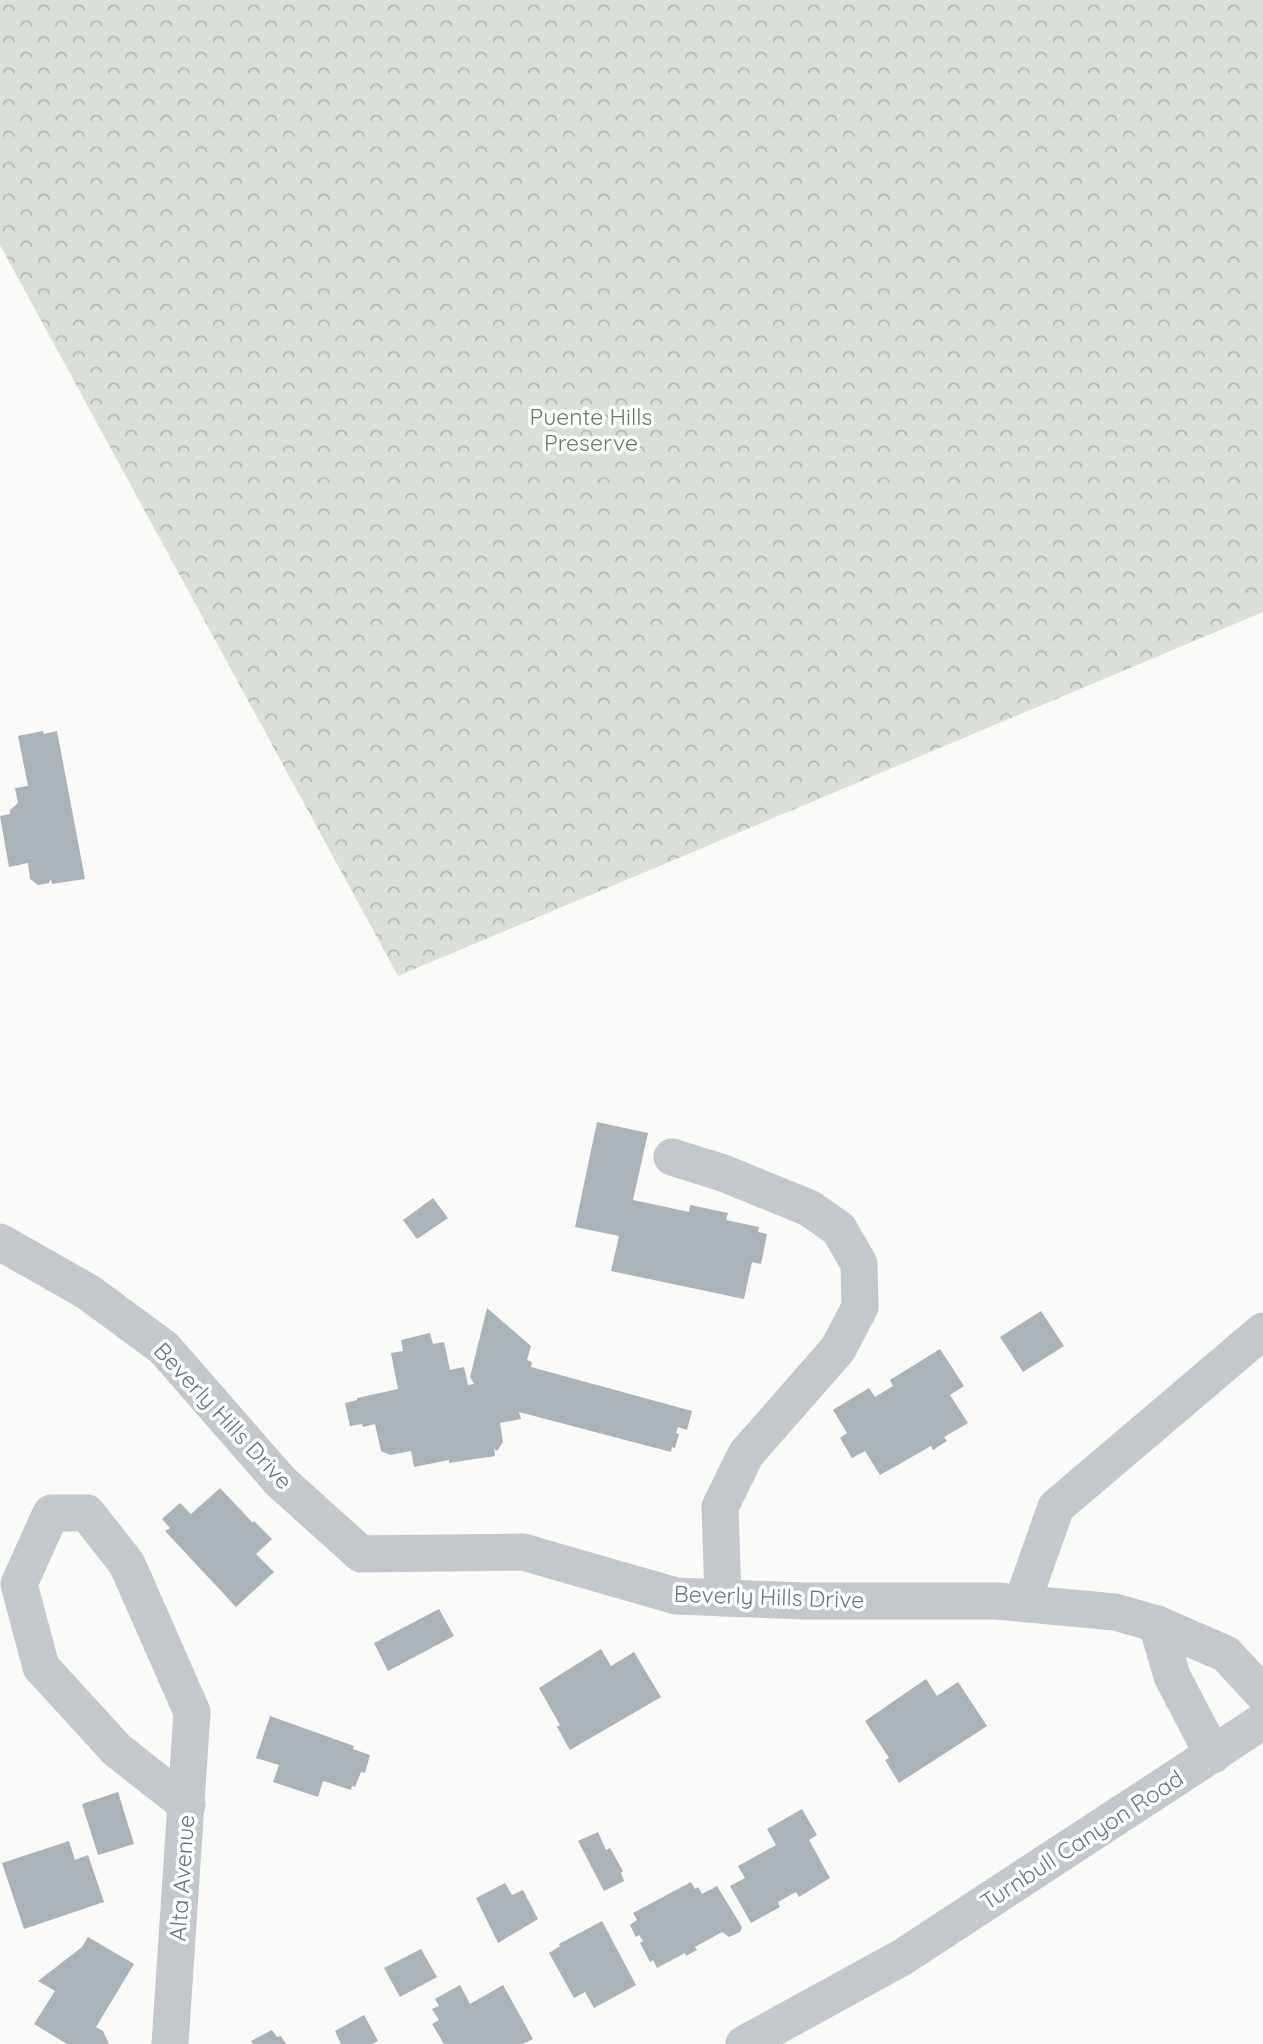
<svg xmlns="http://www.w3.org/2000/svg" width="1263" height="2044" font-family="Quicksand,sans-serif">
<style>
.park{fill:url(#park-crowns)}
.building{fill:#aab3b9}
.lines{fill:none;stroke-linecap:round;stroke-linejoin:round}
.minor{stroke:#c3c8cc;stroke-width:37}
.labels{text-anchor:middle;stroke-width:7;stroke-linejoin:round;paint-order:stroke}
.park-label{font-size:23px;fill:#687a64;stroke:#fff}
.street-label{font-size:23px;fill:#657683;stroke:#fff}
</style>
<defs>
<pattern id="park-crowns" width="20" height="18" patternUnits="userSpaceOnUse" patternTransform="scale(1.75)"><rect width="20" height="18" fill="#dadfd7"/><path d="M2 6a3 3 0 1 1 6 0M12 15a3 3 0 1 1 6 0" fill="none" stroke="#b4b9b4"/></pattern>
</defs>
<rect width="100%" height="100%" fill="#fafaf8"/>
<!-- park -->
<path class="park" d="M 0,0 L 1263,0 L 1263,612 L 398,976 L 0,245 Z"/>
<!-- building -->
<g class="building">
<path d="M 43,731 L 44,734 L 57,731 L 85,879 L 52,884 L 51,879 L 49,883 L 38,885 L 30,879 L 28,863 L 9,867 L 0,816 L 10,814 L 10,810 L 18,803 L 15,788 L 28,786 L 18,736 Z"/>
<path d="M 597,1122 L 648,1133 L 633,1200 L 689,1212 L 690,1205 L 728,1213 L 726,1220 L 759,1227 L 758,1232 L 767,1234 L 761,1264 L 752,1262 L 744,1299 L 611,1271 L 619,1236 L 575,1227 Z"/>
<path d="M 433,1198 L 448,1218 L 417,1239 L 403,1220 Z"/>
<path d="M 487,1308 L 531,1346 L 527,1360 L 532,1362 L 531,1367 L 692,1411 L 687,1430 L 678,1427 L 676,1433 L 679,1434 L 675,1448 L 672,1447 L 671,1452 L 519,1412 L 521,1419 L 500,1423 L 503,1442 L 498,1450 L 496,1451 L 494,1448 L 495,1456 L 449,1463 L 449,1460 L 414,1467 L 411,1451 L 390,1455 L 381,1451 L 375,1424 L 363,1427 L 362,1424 L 350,1426 L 345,1403 L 357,1400 L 357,1398 L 398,1389 L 391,1353 L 403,1351 L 401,1340 L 430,1333 L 433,1344 L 444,1342 L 450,1370 L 464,1367 L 468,1385 L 474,1384 L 470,1377 Z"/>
<path d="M 1041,1311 L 1064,1346 L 1023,1372 L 1000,1337 Z"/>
<path d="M 940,1349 L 964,1386 L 950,1395 L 968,1423 L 944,1437 L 947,1441 L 933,1450 L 931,1446 L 880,1475 L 865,1451 L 852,1458 L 840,1438 L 847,1433 L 833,1410 L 869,1388 L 875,1397 L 893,1386 L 890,1380 Z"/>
<path d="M 220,1488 L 253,1523 L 254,1521 L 272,1539 L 256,1554 L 274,1572 L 236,1607 L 165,1531 L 170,1528 L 162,1519 L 180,1503 L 191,1514 Z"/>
<path d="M 439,1609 L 454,1636 L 388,1671 L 374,1643 Z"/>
<path d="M 601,1649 L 611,1666 L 634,1652 L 661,1697 L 570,1750 L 557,1727 L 560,1725 L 539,1688 Z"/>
<path d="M 926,1679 L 937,1696 L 958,1682 L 987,1726 L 899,1783 L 885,1760 L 889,1758 L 865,1721 Z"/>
<path d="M 270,1716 L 354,1746 L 353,1749 L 370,1755 L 365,1773 L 361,1772 L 355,1787 L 352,1786 L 351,1790 L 323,1781 L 318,1797 L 273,1782 L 279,1765 L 256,1758 Z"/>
<path d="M 118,1792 L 134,1844 L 98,1855 L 82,1804 Z"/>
<path d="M 802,1809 L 817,1835 L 809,1840 L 830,1878 L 799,1897 L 796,1892 L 778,1902 L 780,1907 L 751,1923 L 730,1886 L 745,1878 L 738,1866 L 776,1845 L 767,1829 Z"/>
<path d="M 598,1832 L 606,1850 L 610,1848 L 623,1871 L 621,1873 L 624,1881 L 604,1891 L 578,1841 Z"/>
<path d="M 69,1841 L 75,1860 L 88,1855 L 104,1902 L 24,1929 L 2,1863 Z"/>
<path d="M 691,1882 L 695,1889 L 698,1887 L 702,1894 L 717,1886 L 742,1927 L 740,1932 L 729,1937 L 722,1932 L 695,1947 L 697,1950 L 686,1956 L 685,1953 L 657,1968 L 653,1960 L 650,1962 L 640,1943 L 643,1941 L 639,1935 L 636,1937 L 630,1925 L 637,1920 L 633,1913 Z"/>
<path d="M 505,1883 L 512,1895 L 523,1890 L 538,1919 L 498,1943 L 476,1898 Z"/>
<path d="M 602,1921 L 636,1985 L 594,2008 L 585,1992 L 574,1998 L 549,1953 L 560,1946 L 559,1944 Z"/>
<path d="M 88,1937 L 134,1964 L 96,2027 L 103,2031 L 109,2044 L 67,2044 L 34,2024 L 55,1991 L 38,1981 L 82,1947 Z"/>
<path d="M 421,1949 L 437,1977 L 400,1997 L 384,1968 Z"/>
<path d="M 460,1985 L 470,2004 L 503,1985 L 533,2039 L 523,2044 L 444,2044 L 432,2024 L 439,2020 L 432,2009 L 439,2006 L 435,1999 Z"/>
<path d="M 364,2015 L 378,2041 L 372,2044 L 341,2044 L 335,2031 Z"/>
<path d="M 272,2030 L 277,2037 L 281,2036 L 286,2044 L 253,2044 L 251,2041 Z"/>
</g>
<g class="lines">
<!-- minor -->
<g class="minor">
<path d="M 672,1157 L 723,1173 L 809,1208 L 839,1229 L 859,1264 L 860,1307 L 838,1349 L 746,1454 L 720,1507 L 723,1598"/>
<path d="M 0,1242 L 88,1292 L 164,1348 L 280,1481 L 361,1554 L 523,1552 L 676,1596 L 803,1601 L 996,1601 L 1115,1612 L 1157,1624 L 1226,1654 L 1263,1694"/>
<path d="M 1022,1603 L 1056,1507 L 1263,1331"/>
<path d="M 1157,1624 L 1172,1676 L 1213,1755"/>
<path d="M 170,2044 L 192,1712 L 127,1564 L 87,1513 L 51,1513 L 19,1584 L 41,1667 L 117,1750 L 187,1805"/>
<path d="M 744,2044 L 901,1958 L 1263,1721"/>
</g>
</g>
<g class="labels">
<!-- park labels -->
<g class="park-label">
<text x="591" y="425">Puente Hills<tspan x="591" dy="26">Preserve</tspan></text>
</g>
<!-- street labels -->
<g class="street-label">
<text transform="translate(223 1416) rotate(47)" y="8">Beverly Hills Drive</text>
<text transform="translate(769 1597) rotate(2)" y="8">Beverly Hills Drive</text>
<text transform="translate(1082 1840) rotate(-33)" y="8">Turnbull Canyon Road</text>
<text transform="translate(182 1878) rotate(-86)" y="8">Alta Avenue</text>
</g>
</g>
</svg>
